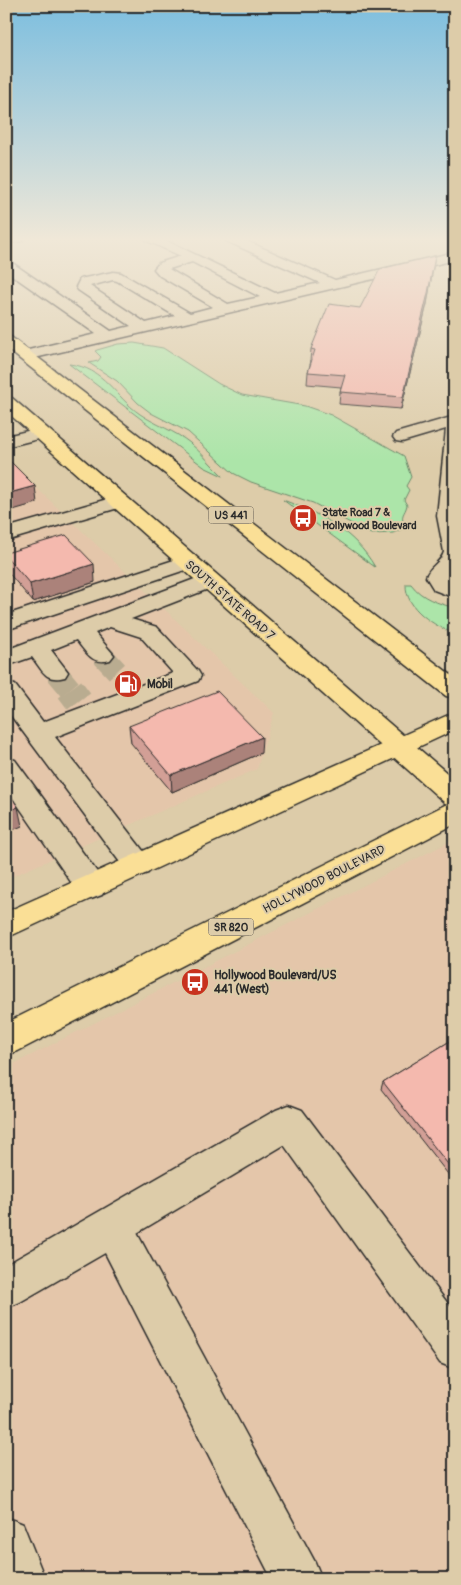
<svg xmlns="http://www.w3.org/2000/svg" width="461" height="1585" font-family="Pangolin,sans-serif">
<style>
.built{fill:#e4c6aa}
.green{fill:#ace5a9;stroke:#6c886a}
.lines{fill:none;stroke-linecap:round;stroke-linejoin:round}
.minor-tunnel-far1{stroke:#b9ac90;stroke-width:22;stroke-dasharray:22 11;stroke-linecap:butt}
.minor-tunnel{stroke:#b9ac90;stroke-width:28;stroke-dasharray:28 14;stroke-linecap:butt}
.minor-casing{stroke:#2b2b2b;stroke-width:3}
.major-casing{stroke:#2b2b2b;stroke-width:3}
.highway-casing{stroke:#2b2b2b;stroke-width:3}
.minor{fill:#ddcca9;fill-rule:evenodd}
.major{fill:#fadf96;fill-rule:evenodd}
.highway{fill:#fadf96;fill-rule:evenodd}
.wall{fill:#d29f96;stroke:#2b2b2b}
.shaded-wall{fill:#ab827a;stroke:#2b2b2b}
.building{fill:#f4b9ae;stroke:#2b2b2b}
.labels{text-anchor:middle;stroke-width:4;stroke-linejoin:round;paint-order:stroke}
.far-poi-label{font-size:11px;font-weight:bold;fill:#2b2b2b;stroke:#ddcca9;text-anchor:start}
.shield{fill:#ddcca9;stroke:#605b51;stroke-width:1}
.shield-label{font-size:11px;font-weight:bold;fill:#2b2b2b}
.street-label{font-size:12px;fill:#2b2b2b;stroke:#ddcca9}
.poi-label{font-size:12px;font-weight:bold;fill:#2b2b2b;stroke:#ddcca9;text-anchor:start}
</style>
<rect width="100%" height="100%" fill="#ddcca9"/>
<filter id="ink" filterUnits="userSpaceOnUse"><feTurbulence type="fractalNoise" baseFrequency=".02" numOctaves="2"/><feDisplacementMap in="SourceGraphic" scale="10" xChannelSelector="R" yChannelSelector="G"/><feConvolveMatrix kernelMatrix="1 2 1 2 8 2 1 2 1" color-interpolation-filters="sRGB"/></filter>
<g filter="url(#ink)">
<!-- built -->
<g class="built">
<path d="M 6,459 L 274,713 L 257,769 L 6,879 Z"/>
<path d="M 455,839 L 455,1579 L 6,1579 L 6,1068 Z"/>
</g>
<!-- green -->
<g class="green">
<path d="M 134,343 L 163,348 L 219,384 L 242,395 L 305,406 L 331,415 L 404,456 L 411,477 L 406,486 L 409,490 L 404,500 L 407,505 C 405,514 400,514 404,525 L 402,529 L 393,533 L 371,534 L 313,503 L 251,482 L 233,473 L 188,432 L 151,413 L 138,403 L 117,381 L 89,363 L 98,361 L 101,357 L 95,351 L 97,350 L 118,344 Z"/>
<path d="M 69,364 C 105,368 114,396 140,414 C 156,425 175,431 190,443 C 202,453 211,465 223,476 L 204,467 Z"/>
<path d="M 283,500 C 321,514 354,531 375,567 Z"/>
<path d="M 406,584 L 411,584 C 422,599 438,603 455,608 L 455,634 C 435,626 405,609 406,584 Z"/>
</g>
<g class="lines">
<!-- minor-tunnel-far1 -->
<g class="minor-tunnel-far1">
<path d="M 102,655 L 127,682"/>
<path d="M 56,672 L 71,690"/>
</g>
<!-- minor-tunnel -->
<path class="minor-tunnel" d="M 70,689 L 79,701"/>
<defs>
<g id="minor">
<path d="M 6,238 L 24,238 L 22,241 L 6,244 Z"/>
<path d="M 145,238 L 161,238 L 275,293 L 320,283 L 226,241 L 224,238 L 240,238 L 335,280 L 455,252 L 455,260 L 26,360 L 20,358 L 18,355 L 20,352 L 96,334 L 6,271 L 6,261 L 11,262 L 111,331 L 131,326 L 78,290 L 76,287 L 80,279 L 113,272 L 121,273 L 190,313 L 213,307 L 160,276 L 154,269 L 159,263 L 181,256 L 147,241 ZM 192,262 L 260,297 L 228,304 L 169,269 ZM 113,280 L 117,281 L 175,316 L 146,323 L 90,286 Z"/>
<path d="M 455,416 L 455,571 L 449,574 L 448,577 L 455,584 L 455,598 L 434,590 L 426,577 C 429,566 441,563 444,552 L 437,516 L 446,429 L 402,442 L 396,441 L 393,437 L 396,433 Z"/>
<path d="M 40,428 L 46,429 L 49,433 L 46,437 L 6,447 L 6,436 Z"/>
<path d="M 118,496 L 125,498 L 128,502 L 125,506 L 6,541 L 6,528 Z"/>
<path d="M 186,556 L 194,557 L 197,562 L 194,567 L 6,630 L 6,615 Z"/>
<path d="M 208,574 L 216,576 L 219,581 L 216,586 L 131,619 L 157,627 L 198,671 L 201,676 L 198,681 L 55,737 L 148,857 L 153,865 L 148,873 L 138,876 L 128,873 L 6,709 L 6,683 L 15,685 L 43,722 L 173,673 L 141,637 L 110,627 L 95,633 L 114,655 L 110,660 C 92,665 87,653 76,640 L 51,650 L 68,672 L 65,677 C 45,682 43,671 32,657 L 6,666 L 6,650 Z"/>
<path d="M 6,758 L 15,760 L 102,879 L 106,887 L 102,895 L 91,899 L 80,895 L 6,788 Z"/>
<path d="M 289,1105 L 302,1110 L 455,1313 L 455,1369 L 440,1363 L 284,1145 L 137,1233 L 315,1562 L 322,1579 L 272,1579 L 105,1253 L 20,1302 L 6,1308 L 6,1265 L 276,1110 Z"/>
<path d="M 6,1517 L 23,1524 L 45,1579 L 6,1579 Z"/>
</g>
<g id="major">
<path d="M 6,335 L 11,337 L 455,678 L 455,698 L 446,696 L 6,348 Z"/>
<path d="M 6,397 L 12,398 L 455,780 L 455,806 L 445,803 L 6,411 Z"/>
</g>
<g id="highway">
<path d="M 455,712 L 455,730 L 6,938 L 6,912 Z"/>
<path d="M 455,802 L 455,824 L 18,1051 L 6,1055 L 6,1023 L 445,805 Z"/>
</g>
</defs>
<!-- minor casing -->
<use href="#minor" class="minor-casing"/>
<!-- major casing -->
<use href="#major" class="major-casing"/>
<!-- highway casing -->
<use href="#highway" class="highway-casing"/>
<!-- minor -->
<use href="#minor" class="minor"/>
<!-- major -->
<use href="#major" class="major"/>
<!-- highway -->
<use href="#highway" class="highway"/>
</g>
<!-- wall -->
<g class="wall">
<path d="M 435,256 L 427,304 L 401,409 L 339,404 L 340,392 L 341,387 L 307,384 L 308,372 L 311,361 L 310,361 L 311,349 L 360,308 Z"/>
<path d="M 6,553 L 95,582 L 33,602 L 7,571 L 6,566 Z"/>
<path d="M 129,726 L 261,753 L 172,792 L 131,743 Z"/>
<path d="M 455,1038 L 455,1183 L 381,1089 L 383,1082 Z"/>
</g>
<!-- shaded-wall -->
<g class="shaded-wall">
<path d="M 435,256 L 427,304 L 401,409 L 403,397 Z"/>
<path d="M 35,486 L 37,503 L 6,512 L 6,494 Z"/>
<path d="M 94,564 L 95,582 L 33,602 L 30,584 Z"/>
<path d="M 262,737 L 261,753 L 172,792 L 171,775 Z"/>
<path d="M 18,807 L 22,826 L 6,833 L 6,812 Z"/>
</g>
<!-- building -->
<g class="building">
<path d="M 435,256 L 428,293 L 403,397 L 340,392 L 345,375 L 308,372 L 315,350 L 311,349 L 329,304 L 360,308 L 380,269 Z"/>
<path d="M 6,457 L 35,486 L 6,494 Z"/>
<path d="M 66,535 L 94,564 L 30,584 L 6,556 L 6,553 Z"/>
<path d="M 217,691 L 262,737 L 171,775 L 129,726 Z"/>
<path d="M 6,789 L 18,807 L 6,812 Z"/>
<path d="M 455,1038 L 455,1173 L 383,1082 Z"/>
</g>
</g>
<!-- sky -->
<linearGradient id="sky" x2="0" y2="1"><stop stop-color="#7cbedf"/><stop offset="0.52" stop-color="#f0e8d8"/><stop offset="1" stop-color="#f0e8d8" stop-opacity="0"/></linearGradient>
<rect width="461" height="460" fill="url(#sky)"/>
<!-- icons -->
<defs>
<symbol id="bus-disc" viewBox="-11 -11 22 22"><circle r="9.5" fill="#c8321e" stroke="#ddcca9"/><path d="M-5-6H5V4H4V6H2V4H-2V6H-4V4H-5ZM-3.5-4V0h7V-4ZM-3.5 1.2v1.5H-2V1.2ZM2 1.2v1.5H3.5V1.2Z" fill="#fff"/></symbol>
<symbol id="fuel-disc" viewBox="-11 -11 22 22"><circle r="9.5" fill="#c8321e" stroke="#ddcca9"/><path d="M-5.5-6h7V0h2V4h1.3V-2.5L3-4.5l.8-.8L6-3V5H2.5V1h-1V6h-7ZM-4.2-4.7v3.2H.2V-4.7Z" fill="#fff"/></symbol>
</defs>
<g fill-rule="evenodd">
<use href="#bus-disc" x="287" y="502" width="32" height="32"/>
<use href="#fuel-disc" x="112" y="668" width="32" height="32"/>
<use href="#bus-disc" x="179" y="966" width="32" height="32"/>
</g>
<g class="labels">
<!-- far-poi labels -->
<g class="far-poi-label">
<text x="322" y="516">State Road 7 &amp;<tspan x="322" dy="13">Hollywood Boulevard</tspan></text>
</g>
<!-- shield labels -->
<g class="shield">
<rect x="208.5" y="506.5" width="45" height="17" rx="4"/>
<rect x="208.5" y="918.5" width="45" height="17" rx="4"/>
</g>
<g class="shield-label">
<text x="231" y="519">US 441</text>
<text x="231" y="931">SR 820</text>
</g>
<!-- street labels -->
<g class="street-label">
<text transform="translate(230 600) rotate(41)" y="4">SOUTH STATE ROAD 7</text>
<text transform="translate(324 879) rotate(-27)" y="4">HOLLYWOOD BOULEVARD</text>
</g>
<!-- poi labels -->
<g class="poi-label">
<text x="147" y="688">Mobil</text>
<text x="214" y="979">Hollywood Boulevard/US<tspan x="214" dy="14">441 (West)</tspan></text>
</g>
</g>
<!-- margin -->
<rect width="461" height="1585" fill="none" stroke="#ddcca9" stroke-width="25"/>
<rect x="12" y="12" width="436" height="1560" fill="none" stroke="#2b2b2b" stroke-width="2" filter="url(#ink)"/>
</svg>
